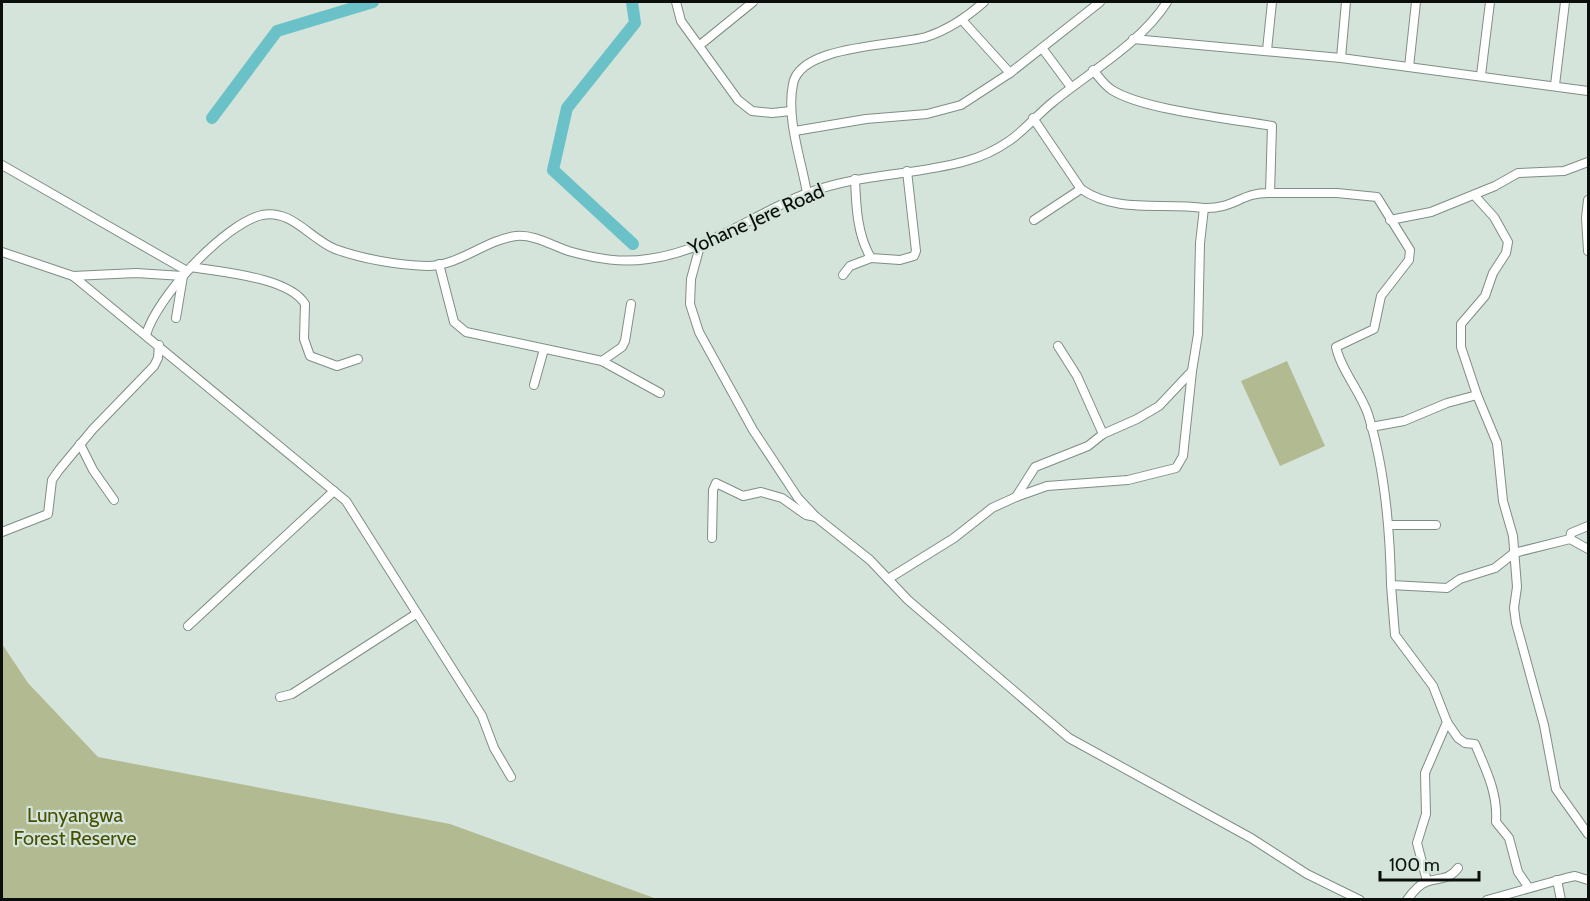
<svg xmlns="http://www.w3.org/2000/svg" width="1590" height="901" font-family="Cabin,sans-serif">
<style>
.green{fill:#b2ba91}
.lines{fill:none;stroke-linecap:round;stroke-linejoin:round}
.river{stroke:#6ac2c8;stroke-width:12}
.street-casing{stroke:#7f8e85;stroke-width:10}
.street{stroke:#fff;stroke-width:8}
.labels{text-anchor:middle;stroke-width:4.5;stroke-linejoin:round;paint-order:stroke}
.street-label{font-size:20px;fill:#0a0f0c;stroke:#d4e4da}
.park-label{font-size:20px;fill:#474f01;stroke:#d4e4da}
</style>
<rect width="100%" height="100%" fill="#d4e4da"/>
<!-- green -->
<g class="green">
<path d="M 1287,361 L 1325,446 L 1280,466 L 1241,381 Z"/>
<path d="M 2,644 L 28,683 L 98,757 L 450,824 L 657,899 L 2,899 Z"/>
</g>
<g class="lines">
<!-- river -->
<g class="river">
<path d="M 632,2 L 635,23 L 567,108 L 553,170 L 633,244"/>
<path d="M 212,118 L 277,31 L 373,2"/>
</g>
<defs>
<g id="street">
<path d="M 676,2 L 681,21 L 738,100 L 752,111 L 772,113 L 791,111"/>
<path d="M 962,20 L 1010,73"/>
<path d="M 1133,39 L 1341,58 L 1588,91"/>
<path d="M 700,45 L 753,2"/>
<path d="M 1042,48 L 1071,87"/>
<path d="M 1267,50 L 1272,2"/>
<path d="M 1341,58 L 1346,2"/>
<path d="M 1409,67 L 1416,2"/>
<path d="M 1093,70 C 1099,77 1104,85 1112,90 C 1143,110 1233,119 1272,126 L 1270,193 C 1241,192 1235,209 1204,208"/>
<path d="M 1481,75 L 1490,2"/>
<path d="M 1555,85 L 1565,2"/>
<path d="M 795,131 L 866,119 L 927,114 L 961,105 L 1010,73 L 1100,2"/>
<path d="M 2,165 L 187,271"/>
<path d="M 855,179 C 856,205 857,235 871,258 L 900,260 L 914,256 L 916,251 L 907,171"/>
<path d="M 807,193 C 801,159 786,118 793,84 C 800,45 894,46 926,37 C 948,30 967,17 984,2"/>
<path d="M 1270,193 L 1337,193 L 1377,197 L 1410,250 L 1409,260 L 1381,296 L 1374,329 L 1336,347 C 1341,370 1360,391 1368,414 C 1385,469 1390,527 1391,585 L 1447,588 L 1460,579 L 1495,568 L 1514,553 L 1570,539 L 1571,533 L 1588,526"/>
<path d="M 1474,195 L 1494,217 L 1508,242 L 1506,253 L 1493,273 L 1485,296 L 1461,324 L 1461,347 L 1477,395"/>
<path d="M 1588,200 L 1586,218 L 1588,251"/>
<path d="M 1034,220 L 1081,189"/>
<path d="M 1390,220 L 1431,212 L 1495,186 L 1518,173 L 1564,171 L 1588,162"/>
<path d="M 700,246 L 691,279 L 690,304 L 699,332 L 753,430 L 798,498 L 816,517 L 870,560 L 908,600 L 1069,738 L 1251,838 L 1307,874 L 1360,900"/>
<path d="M 2,252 L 73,276 L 136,273 L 183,276 L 176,318"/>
<path d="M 439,264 L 454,322 L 466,332 L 602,361 L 660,393"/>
<path d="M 191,267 C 220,272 289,277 305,304 L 304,339 L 310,356 L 337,366 L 358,359"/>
<path d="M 843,275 L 850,266 L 871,258"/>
<path d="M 73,276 L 346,501 L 482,716 L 494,748 L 511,777"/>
<path d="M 146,335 C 156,298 224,224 262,215 C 292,209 310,239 335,249 C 362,259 398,265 427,266 C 459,266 485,240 516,236 C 535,234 554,247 572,252 C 598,259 622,263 648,259 C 705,252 752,215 805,194 C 859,173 913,176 966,161 C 981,157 996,150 1009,141 C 1025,130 1038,114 1053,102 C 1091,71 1141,43 1167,2"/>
<path d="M 1058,346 L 1077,376 L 1103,434"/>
<path d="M 602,361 L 622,347 L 625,341 L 631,304"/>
<path d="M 534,385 L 544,349"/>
<path d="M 1371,427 L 1404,421 L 1447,403 L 1477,395 L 1497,443 L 1503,501 L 1513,536 L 1517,587 L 1514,608 L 1516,623 L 1544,725 L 1556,789 L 1588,834"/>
<path d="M 80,444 L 93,470 L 114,500"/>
<path d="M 1016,497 L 1047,486 L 1128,480 L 1176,468 L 1183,456 L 1192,371"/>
<path d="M 1389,525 L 1436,525"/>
<path d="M 2,532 L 48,514 L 52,480 L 59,470 L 93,429 L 154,366 L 158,358 L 159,345"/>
<path d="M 712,538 L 713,490 L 716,483 L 743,496 L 761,492 L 782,498 L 806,515 L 816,517"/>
<path d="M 1570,539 L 1588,549"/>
<path d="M 888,579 L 954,538 L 992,508 L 1016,497 L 1035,467 L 1088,446 L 1103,434 L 1137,419 L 1159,406 L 1192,371 L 1198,334 L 1200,243 L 1204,208 C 1163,202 1117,214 1081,189 L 1033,118"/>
<path d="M 1391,585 L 1395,635 L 1433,686 L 1447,722 L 1458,738 L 1465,743 L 1475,744 C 1486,770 1498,793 1496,822 L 1509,838 L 1518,872 L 1529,888"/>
<path d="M 188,626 L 334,491"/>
<path d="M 280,697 L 292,694 L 416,614"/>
<path d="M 1557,880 L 1561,900"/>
<path d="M 1427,881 L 1417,843 L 1426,814 L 1425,773 L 1447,722"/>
<path d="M 1407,900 C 1412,893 1418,885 1426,882 C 1439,877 1448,881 1458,868"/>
<path d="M 1487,900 L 1566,878 L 1575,876 L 1588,880"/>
</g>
</defs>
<!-- street casing -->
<use href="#street" class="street-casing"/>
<!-- street -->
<use href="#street" class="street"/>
</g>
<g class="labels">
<!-- street labels -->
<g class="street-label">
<text transform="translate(756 219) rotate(-24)" y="7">Yohane Jere Road</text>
</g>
<!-- park labels -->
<g class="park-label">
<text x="75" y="822">Lunyangwa<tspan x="75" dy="23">Forest Reserve</tspan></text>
</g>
</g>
<!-- border -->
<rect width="1590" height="901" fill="none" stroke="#0a0f0c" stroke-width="6"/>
<!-- scale -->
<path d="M1380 871v9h99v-9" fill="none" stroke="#0a0f0c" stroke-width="3"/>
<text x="1389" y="871" font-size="18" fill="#0a0f0c" stroke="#d4e4da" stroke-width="4.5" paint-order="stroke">100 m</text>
</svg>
